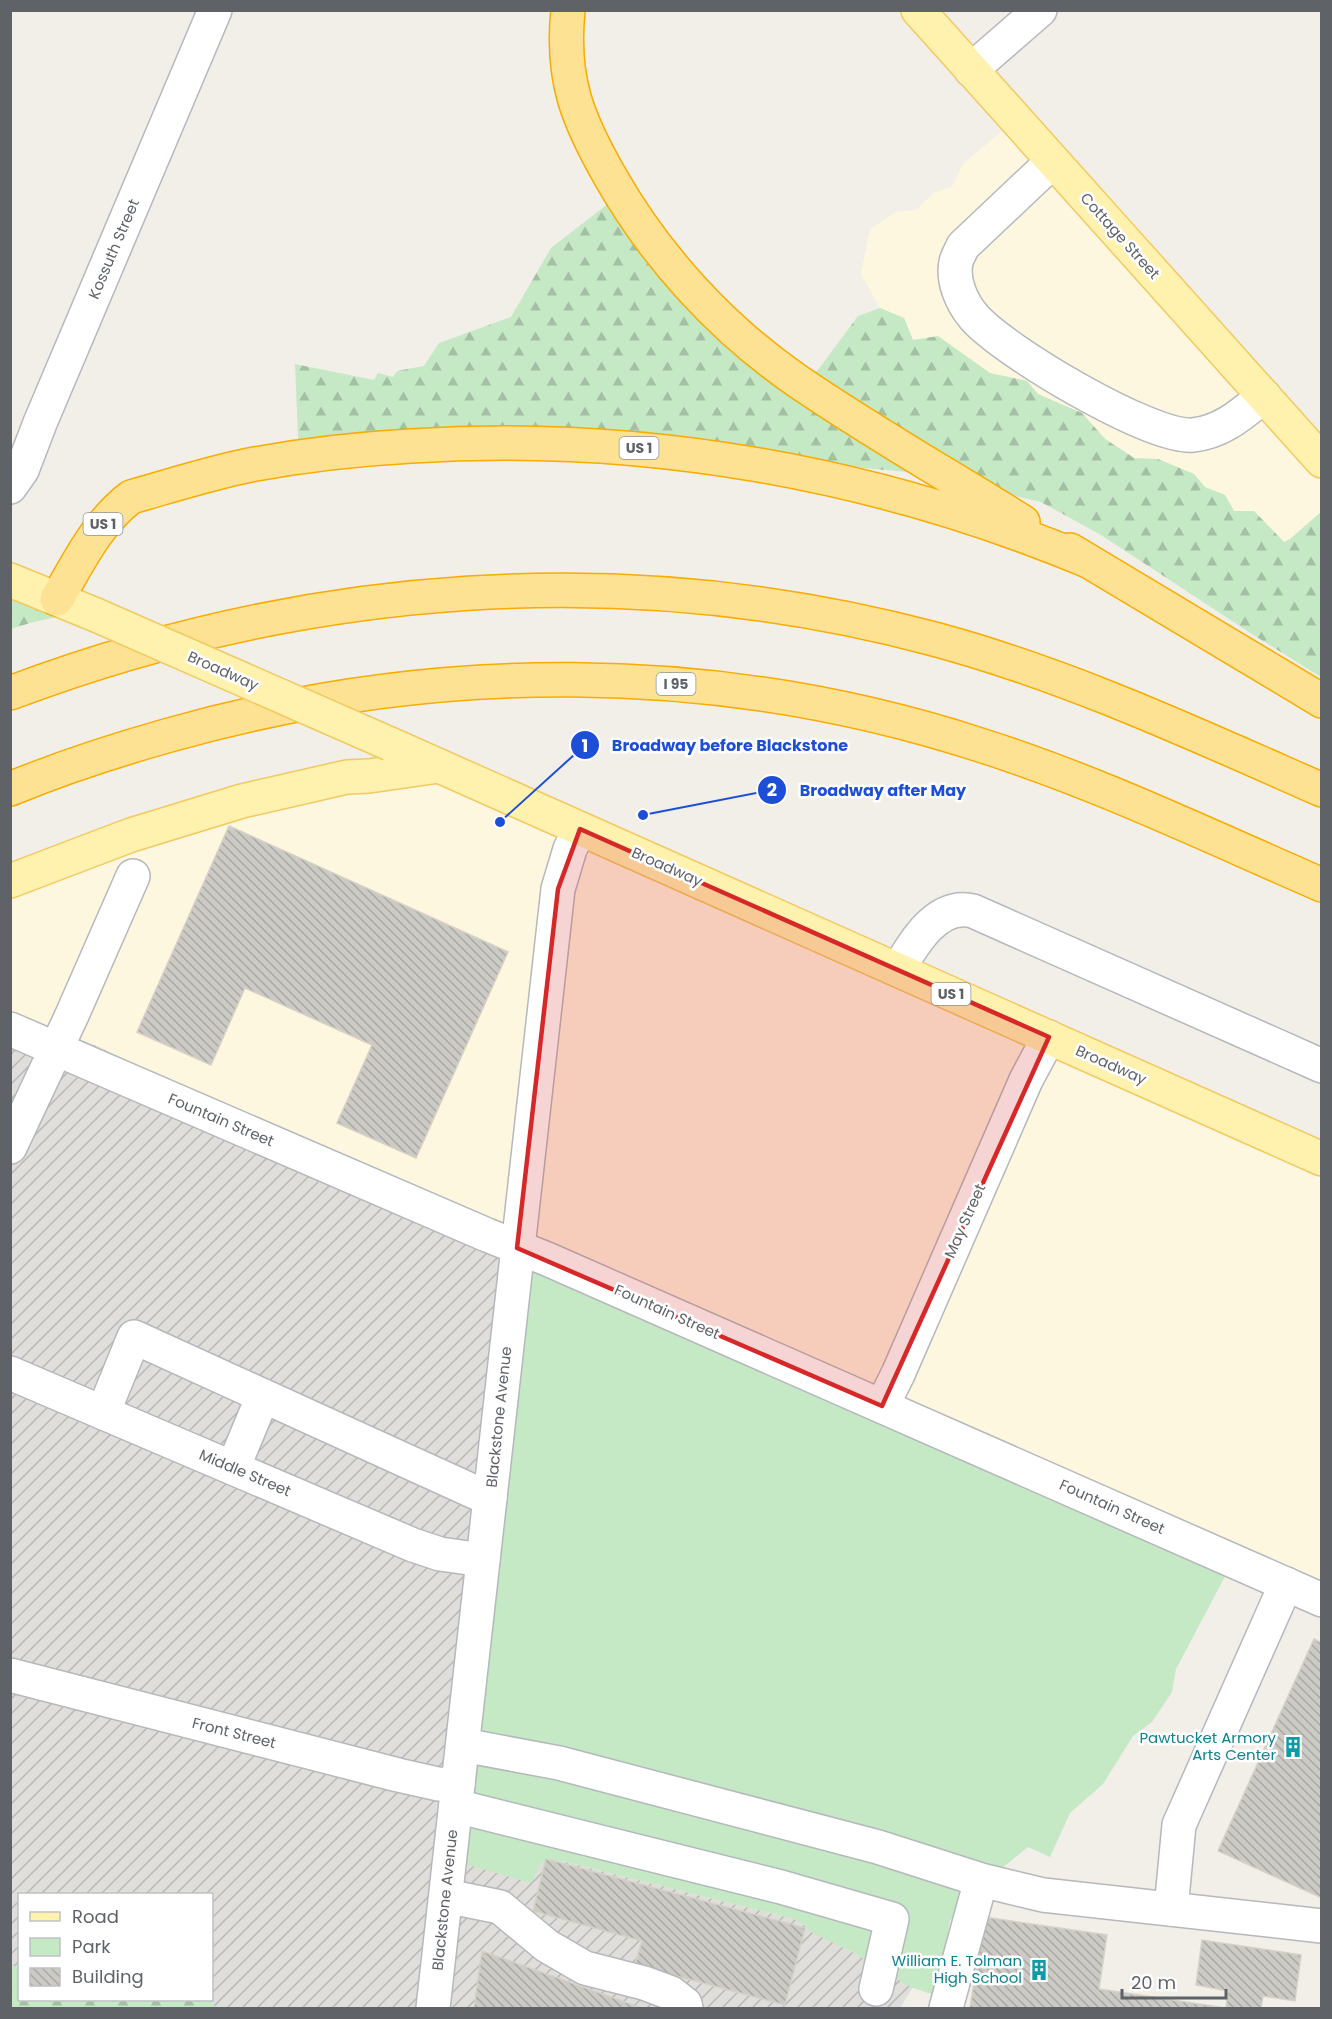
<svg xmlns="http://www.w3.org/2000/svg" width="1332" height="2019" font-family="Poppins,sans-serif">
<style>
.commercial{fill:#fef7e0}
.industrial{fill:url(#industrial-furrows)}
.green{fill:#c5e8c5}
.forest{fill:url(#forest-firs)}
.building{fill:url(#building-back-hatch);stroke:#d6d1c6;stroke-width:1.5}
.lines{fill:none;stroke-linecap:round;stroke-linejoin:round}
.minor-casing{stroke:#b5b8bc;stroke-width:36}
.major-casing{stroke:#f2c960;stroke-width:36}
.highway-casing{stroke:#f9ab00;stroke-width:36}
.minor{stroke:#fff;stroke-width:33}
.major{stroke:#fff2af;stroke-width:33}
.highway{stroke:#fde293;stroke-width:33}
.major-bridge-casing{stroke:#f2c960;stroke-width:36;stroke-linecap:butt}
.major-bridge{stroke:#fff2af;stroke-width:33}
.marked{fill:#d62828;fill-opacity:0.2;stroke:#d62828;stroke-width:4.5;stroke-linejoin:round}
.labels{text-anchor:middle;stroke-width:5;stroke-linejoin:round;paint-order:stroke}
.shield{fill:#fff;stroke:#8f9295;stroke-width:1.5}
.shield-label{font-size:14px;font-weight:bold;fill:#5f6368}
.street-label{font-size:15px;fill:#5f6368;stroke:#fff}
.culture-label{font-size:15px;fill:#0d838f;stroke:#fff;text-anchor:end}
.leader{fill:none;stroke:#1d4ed8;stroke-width:2}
.callout-dot{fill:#1d4ed8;stroke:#fff;stroke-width:2}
.mark-label{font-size:18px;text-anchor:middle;font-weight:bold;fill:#fff}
.callout-label{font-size:16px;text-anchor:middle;font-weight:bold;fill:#1d4ed8;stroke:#fff;stroke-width:5;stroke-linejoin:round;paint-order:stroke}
</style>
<defs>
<pattern id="industrial-furrows" width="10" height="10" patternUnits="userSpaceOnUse" patternTransform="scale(1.5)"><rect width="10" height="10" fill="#e0deda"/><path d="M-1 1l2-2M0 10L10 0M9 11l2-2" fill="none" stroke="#b9b8b5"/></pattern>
<pattern id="forest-firs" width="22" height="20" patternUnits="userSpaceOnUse" patternTransform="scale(1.5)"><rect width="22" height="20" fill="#c5e8c5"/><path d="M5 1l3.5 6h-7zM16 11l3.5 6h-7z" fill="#a3c0a4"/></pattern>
<pattern id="building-back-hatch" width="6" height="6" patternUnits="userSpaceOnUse" patternTransform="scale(1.5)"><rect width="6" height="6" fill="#cccac5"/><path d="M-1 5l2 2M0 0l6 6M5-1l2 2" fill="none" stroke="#a9a8a4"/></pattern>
</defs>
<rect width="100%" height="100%" fill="#f1efe8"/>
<!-- commercial -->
<g class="commercial">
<path d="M 1027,110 L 1037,116 L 1150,241 L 1152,245 L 1321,436 L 1321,512 L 1290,539 L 1284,542 L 1254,511 L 1234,511 L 1225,495 L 1205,487 L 1194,474 L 1158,459 L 1134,458 L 1105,438 L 1082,413 L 1038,394 L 1027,381 L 990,373 L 938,337 L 913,340 L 904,318 L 880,308 L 861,274 L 870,229 L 896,212 L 916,210 L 933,193 L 952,187 L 963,164 Z"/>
<path d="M 417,756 L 1321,1151 L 1321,1601 L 533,1260 L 99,1047 L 11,1011 L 10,881 Z"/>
</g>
<!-- industrial -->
<path class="industrial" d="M 10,1011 L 99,1047 L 527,1254 L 541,1863 L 562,1861 L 794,1919 L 804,1925 L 812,1932 L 858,1955 L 913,1987 L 900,2008 L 236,2008 L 214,2006 L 209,2000 L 212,2000 L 212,1894 L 20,1894 L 19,1966 L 11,1966 Z"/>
<!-- green -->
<path class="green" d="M 533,1260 L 1231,1565 L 1176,1669 L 1172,1692 L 1152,1722 L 1133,1736 L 1103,1784 L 1070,1813 L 1050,1857 L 1028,1847 L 997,1872 L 950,1921 L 937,1996 L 908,1986 L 858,1955 L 811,1932 L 804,1925 L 794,1919 L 562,1861 L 541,1863 L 531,1883 L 458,1862 Z"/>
<!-- forest -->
<g class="forest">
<path d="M 622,193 L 700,286 L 809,375 L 818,370 L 858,316 L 880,308 L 904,318 L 913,340 L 938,336 L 990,373 L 1027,381 L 1038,394 L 1082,413 L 1105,439 L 1134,458 L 1158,459 L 1194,474 L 1205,487 L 1225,495 L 1234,511 L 1254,511 L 1284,542 L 1290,539 L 1321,512 L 1321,677 L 1255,636 L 1101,535 L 1041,502 L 919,473 L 739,457 L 299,459 L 295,364 L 374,380 L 378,373 L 393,377 L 397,371 L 424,366 L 439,343 L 511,317 L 551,248 Z"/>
<path d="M 10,579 L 77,612 L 30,623 L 11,629 Z"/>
<path d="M 10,1966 L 19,1966 L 20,2000 L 209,2000 L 214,2006 L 236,2008 L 11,2008 Z"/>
</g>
<!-- building -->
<g class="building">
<path d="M 229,826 L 508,952 L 416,1158 L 337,1123 L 372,1045 L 245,988 L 211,1065 L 137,1032 Z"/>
<path d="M 1314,1639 L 1322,1643 L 1322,1898 L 1218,1851 Z"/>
<path d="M 546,1859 L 805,1928 L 785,2005 L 635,1965 L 642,1941 L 533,1911 Z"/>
<path d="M 984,1917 L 1107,1935 L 1099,1989 L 1226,2008 L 1228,1991 L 1196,1985 L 1202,1940 L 1301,1955 L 1295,2001 L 1263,1996 L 1261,2008 L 970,2008 Z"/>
<path d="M 482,1951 L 642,2008 L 474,2008 Z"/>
</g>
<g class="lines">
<defs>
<g id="minor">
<path d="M 971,70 L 1040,10"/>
<path d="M 1053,161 L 963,246 C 961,251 957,257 956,262 C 952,281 962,303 974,317 C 1002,350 1151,439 1193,435 C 1222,432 1242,414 1264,396"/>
<path d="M 10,487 L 22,470 L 40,423 L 215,10"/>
<path d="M 898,970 C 913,944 937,902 973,911 L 1322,1066"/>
<path d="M 10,1029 L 487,1235 L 547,1259 L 1322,1600"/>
<path d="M 10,1147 L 72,1015 L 133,876"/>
<path d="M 10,1373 L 413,1545 L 440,1554 L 483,1560"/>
<path d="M 882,1406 L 898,1374 L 1026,1080 L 1049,1037"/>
<path d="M 103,1413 L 134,1337 L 490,1499"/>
<path d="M 233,1468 L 263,1396"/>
<path d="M 10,1675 L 398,1775 L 438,1784 L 458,1785"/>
<path d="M 463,1745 L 559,1763 L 878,1847 L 981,1880 L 1043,1895 L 1322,1926"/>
<path d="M 456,1806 L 781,1887 L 892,1919 L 876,1989"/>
<path d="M 446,1896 L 500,1907 L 547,1946 L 585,1968 L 644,1983 L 671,1993 L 685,2004 L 686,2008"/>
<path d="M 1171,1909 L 1179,1825 L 1286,1584"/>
<path d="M 433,2008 L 558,889 L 570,849 L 580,829"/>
<path d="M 946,2008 L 981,1880"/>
</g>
<g id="major">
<path d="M 918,10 L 1322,461"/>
<path d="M 10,580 L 96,615"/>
<path d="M 390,744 L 1322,1159"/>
<path d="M 10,881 L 131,835 L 242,801 L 347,777 L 369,776 L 439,766"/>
</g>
<g id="highway">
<path d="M 568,10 C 561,79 577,119 611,178 C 656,257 721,328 796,380 C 870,431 948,475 1023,522"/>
<path d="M 1070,550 L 1322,701"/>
<path d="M 57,599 C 78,563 97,523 131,497 C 170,486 210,473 250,465 C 303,455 357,449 411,446 C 641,431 875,472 1088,561"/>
<path d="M 10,693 C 307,581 627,557 934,639 C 1068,675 1195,734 1322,790"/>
<path d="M 10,789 C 61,768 113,751 166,736 C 432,660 715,659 980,745 C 1097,782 1209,836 1322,885"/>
</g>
</defs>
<!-- minor casing -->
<use href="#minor" class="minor-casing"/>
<!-- major casing -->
<use href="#major" class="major-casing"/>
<!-- highway casing -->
<use href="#highway" class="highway-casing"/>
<!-- minor -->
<use href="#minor" class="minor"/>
<!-- major -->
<use href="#major" class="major"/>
<!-- highway -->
<use href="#highway" class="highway"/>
<defs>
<path id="major-bridge" d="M 96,615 L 390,744"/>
</defs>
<!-- major-bridge casing -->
<use href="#major-bridge" class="major-bridge-casing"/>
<!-- major-bridge -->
<use href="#major-bridge" class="major-bridge"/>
</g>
<!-- marked area -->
<path class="marked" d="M 580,829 L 1049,1037 L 882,1406 L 517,1248 L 558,889 Z"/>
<!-- icons -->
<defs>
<symbol id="building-bare" viewBox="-9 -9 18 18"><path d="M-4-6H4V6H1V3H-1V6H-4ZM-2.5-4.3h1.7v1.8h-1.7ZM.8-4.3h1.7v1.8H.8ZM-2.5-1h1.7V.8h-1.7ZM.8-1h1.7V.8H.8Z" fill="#0f9aa8" stroke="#fff" stroke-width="2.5" paint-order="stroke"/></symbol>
</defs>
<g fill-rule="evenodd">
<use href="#building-bare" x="1278" y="1732" width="30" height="30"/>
<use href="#building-bare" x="1024" y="1955" width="30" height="30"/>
</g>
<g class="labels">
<!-- shield labels -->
<g class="shield">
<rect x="619.5" y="437" width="39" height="22" rx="4.5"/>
<rect x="83.5" y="513" width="39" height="22" rx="4.5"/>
<rect x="656.5" y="673" width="39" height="22" rx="4.5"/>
<rect x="931.5" y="983" width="39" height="22" rx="4.5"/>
</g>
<g class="shield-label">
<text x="639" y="453">US 1</text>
<text x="103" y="529">US 1</text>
<text x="676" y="689">I 95</text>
<text x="951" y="999">US 1</text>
</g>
<!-- street labels -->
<g class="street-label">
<text transform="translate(1120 236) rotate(48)" y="5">Cottage Street</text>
<text transform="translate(114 249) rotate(-67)" y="5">Kossuth Street</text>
<text transform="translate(223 671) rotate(24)" y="5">Broadway</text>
<text transform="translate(667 867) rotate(24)" y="5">Broadway</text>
<text transform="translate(1111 1065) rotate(24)" y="5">Broadway</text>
<text transform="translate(221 1120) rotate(23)" y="5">Fountain Street</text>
<text transform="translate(965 1221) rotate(-66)" y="5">May Street</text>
<text transform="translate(667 1312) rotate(24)" y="5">Fountain Street</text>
<text transform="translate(499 1417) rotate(-84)" y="5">Blackstone Avenue</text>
<text transform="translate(245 1473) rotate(23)" y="5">Middle Street</text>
<text transform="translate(1112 1507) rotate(24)" y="5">Fountain Street</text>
<text transform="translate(234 1733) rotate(14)" y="5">Front Street</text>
<text transform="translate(445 1900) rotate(-84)" y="5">Blackstone Avenue</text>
</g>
<!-- culture labels -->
<g class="culture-label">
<text x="1276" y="1743">Pawtucket Armory<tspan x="1276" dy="17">Arts Center</tspan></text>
<text x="1022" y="1966">William E. Tolman<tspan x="1022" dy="17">High School</tspan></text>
</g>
</g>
<!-- callouts -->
<path class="leader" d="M500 822L585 745M643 815L772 790"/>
<g class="callout-dot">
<circle cx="500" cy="822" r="6"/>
<circle cx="643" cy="815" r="6"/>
<circle cx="585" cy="745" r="15"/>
<circle cx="772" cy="790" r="15"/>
</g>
<g class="mark-label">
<text x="585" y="752">1</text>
<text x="772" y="796">2</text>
</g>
<g class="callout-label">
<text x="730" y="751">Broadway before Blackstone</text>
<text x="883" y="796">Broadway after May</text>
</g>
<!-- border -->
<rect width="1332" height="2019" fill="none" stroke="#5f6368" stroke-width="24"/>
<!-- legend -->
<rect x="18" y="1893" width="195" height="108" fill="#ffffff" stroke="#bfc1c3" stroke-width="1.5"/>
<rect x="30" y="1912" width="30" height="9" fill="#fff2af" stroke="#bfc1c3" stroke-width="1.5"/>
<text x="72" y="1923" font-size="18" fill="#5f6368">Road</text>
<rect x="30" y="1938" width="30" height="18" fill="#c5e8c5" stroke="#bfc1c3" stroke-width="1.5"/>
<text x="72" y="1953" font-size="18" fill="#5f6368">Park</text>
<rect x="30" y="1968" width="30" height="18" fill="url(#building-back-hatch)" stroke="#bfc1c3" stroke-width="1.5"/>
<text x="72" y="1983" font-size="18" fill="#5f6368">Building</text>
<!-- scale -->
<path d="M1122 1989v9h104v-9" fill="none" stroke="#5f6368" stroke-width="3"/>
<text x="1131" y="1989" font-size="18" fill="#5f6368" stroke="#ffffff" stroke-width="4.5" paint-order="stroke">20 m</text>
</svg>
